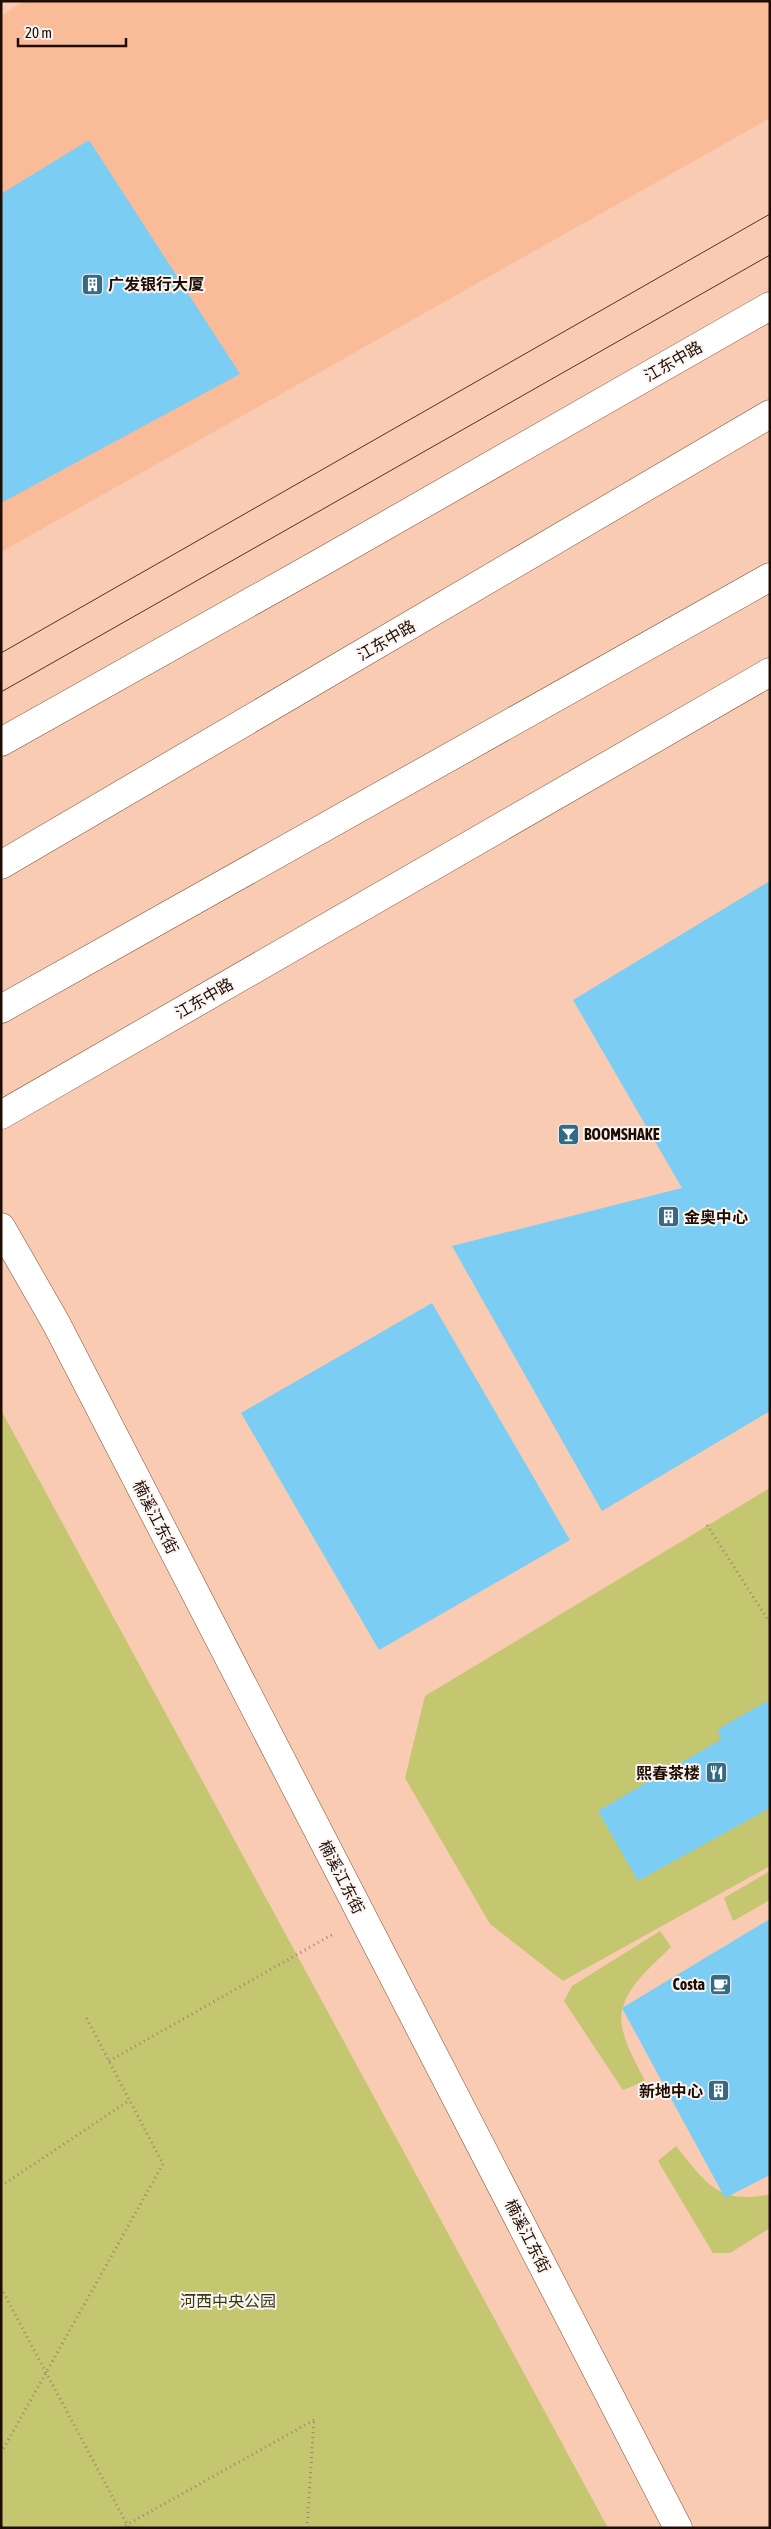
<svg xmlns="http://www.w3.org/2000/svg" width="771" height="2529" font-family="'Asap Condensed','Noto Sans SC',sans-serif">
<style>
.built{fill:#fabb99}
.green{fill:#c4c670}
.building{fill:#7bcdf3}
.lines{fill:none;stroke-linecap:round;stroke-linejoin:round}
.street-casing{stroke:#7f4f33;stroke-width:29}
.secondary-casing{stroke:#7f4f33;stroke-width:29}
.primary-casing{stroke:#7f4f33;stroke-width:29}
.path{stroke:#a5826f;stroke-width:3;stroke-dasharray:1 4;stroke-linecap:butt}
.street{stroke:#fff;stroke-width:28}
.secondary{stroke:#fff;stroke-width:28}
.primary{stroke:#fff;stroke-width:28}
.tram{stroke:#4d3528;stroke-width:1}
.labels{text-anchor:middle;stroke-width:4;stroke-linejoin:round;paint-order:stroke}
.poi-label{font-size:16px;font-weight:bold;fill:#1f0c03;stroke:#fbf5f2;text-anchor:start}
.street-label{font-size:16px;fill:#1f0c03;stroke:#fbf5f2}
.park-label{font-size:16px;fill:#393910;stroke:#fbf5f2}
</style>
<rect width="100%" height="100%" fill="#f8cbb2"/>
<!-- built -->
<path class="built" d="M 24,1 L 770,1 L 770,118 L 1,552 L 1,16 Z"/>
<!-- green -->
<g class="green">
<path d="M 1,1410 L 608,2528 L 1,2528 Z"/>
<path d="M 770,1488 L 770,1866 L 563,1981 L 490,1924 L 405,1778 L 425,1696 Z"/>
<path d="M 770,1871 L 770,1900 L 733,1921 L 724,1898 Z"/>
<path d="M 660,1931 L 671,1947 C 650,1968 613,1996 623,2031 C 627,2048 637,2065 645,2081 L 623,2090 L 564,2001 L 572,1986 Z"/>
<path d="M 676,2146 C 705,2182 719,2206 770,2194 L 770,2228 L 730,2253 L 713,2253 L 658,2161 Z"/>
</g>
<!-- building -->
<g class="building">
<path d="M 89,140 L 240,374 L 3,502 L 1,499 L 1,194 Z"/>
<path d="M 770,881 L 770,1411 L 602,1511 L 452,1246 L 682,1188 L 573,1000 Z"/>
<path d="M 432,1303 L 570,1540 L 379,1650 L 241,1413 Z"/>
<path d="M 767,1701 L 770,1705 L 770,1808 L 638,1881 L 598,1811 L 722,1739 L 717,1730 Z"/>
<path d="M 770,1919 L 770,2175 L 725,2198 L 622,2008 Z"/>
</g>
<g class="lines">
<defs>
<path id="street" d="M 1,1227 L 56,1323 L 678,2528"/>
<g id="secondary">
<path d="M 1,742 L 320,563 L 770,306"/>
<path d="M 1,1115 L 770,672"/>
</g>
<g id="primary">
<path d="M 1,865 L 770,414"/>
<path d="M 1,1009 L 770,577"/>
</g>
</defs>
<!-- street casing -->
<use href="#street" class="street-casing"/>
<!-- secondary casing -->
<use href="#secondary" class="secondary-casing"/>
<!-- primary casing -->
<use href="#primary" class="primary-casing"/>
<!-- path -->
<g class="path">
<path d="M 707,1525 L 770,1623"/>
<path d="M 109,2061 L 335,1933"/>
<path d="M 1,2186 L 130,2100"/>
<path d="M 1,2288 L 129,2528"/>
<path d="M 1,2453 L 163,2164 L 86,2017"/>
<path d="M 121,2528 L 314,2420"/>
<path d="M 307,2528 L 314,2420"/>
</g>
<!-- street -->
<use href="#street" class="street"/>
<!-- secondary -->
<use href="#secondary" class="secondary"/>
<!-- primary -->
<use href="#primary" class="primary"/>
<!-- tram -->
<g class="tram">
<path d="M 1,653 L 770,214"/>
<path d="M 1,692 L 770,255"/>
</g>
</g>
<!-- icons -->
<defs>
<symbol id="building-square" viewBox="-11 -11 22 22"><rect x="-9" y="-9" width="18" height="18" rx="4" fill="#326b85" stroke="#fbf5f2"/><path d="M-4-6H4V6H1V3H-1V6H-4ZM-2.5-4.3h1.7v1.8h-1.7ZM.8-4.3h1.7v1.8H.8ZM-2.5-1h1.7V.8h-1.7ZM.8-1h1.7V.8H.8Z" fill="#fff"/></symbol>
<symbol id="bar-square" viewBox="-11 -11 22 22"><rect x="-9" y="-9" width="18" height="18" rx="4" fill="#326b85" stroke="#fbf5f2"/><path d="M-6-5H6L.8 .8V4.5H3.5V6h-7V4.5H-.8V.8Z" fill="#fff"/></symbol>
<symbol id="restaurant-square" viewBox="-11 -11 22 22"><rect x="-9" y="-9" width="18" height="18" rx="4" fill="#326b85" stroke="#fbf5f2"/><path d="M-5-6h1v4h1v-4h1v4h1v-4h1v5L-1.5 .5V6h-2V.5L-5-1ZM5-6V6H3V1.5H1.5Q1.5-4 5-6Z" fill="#fff"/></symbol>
<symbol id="cafe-square" viewBox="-11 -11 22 22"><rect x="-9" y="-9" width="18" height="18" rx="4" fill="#326b85" stroke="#fbf5f2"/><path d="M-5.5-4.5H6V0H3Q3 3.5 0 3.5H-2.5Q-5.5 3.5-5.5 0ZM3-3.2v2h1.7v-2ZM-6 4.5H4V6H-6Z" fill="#fff"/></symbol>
</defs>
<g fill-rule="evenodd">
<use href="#building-square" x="80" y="272" width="25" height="25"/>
<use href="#bar-square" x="556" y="1122" width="25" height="25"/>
<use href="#building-square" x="656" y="1204" width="25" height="25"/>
<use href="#restaurant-square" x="704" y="1760" width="25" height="25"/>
<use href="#cafe-square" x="708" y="1972" width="25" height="25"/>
<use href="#building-square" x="706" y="2078" width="25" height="25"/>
</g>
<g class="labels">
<!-- poi labels -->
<g class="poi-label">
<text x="108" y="290">广发银行大厦</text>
<text x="584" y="1140">BOOMSHAKE</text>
<text x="684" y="1223">金奥中心</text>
<text x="700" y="1779" text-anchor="end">熙春茶楼</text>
<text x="705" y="1990" text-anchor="end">Costa</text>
<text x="703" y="2097" text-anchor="end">新地中心</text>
</g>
<!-- street labels -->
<g class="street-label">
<text transform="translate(673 361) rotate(-30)" y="6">江东中路</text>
<text transform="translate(386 640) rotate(-30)" y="6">江东中路</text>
<text transform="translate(204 998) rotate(-30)" y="6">江东中路</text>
<text transform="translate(156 1517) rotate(63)" y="6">楠溪江东街</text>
<text transform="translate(342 1877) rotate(63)" y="6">楠溪江东街</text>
<text transform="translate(528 2236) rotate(63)" y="6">楠溪江东街</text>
</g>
<!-- park labels -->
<g class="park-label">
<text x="228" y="2307">河西中央公园</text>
</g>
</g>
<!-- border -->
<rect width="771" height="2529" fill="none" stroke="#1f0c03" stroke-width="5"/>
<!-- scale -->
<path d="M18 38v8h108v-8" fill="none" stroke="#1f0c03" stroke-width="2.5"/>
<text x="25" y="38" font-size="15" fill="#1f0c03" stroke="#fbf5f2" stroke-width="4" paint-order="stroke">20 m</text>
</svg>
